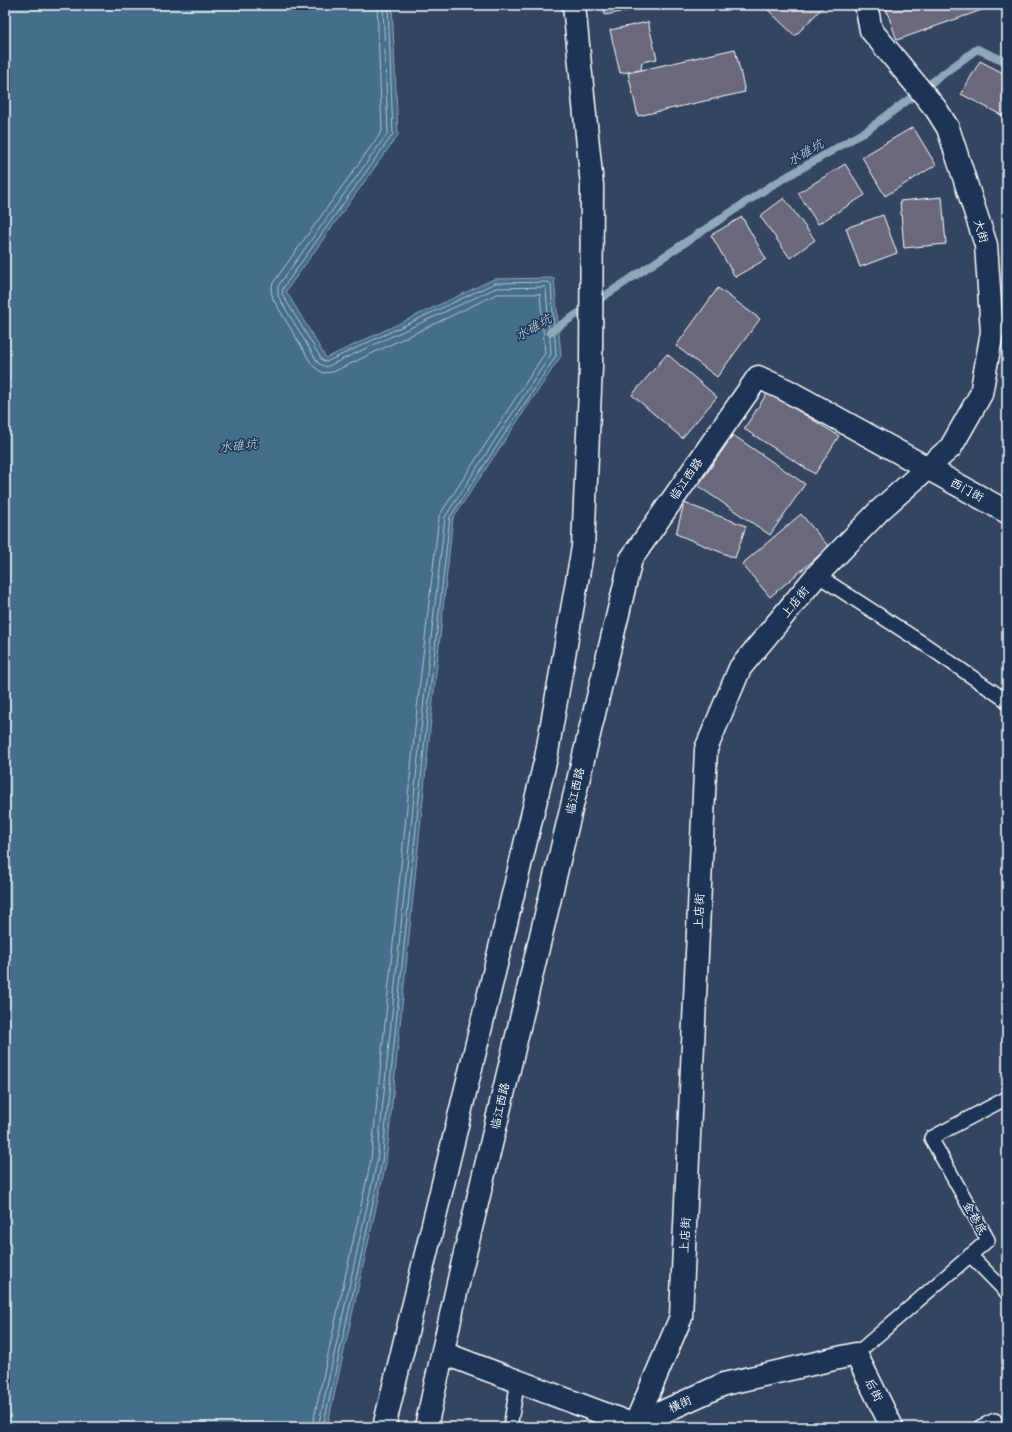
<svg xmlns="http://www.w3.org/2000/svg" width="1012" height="1432" font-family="Delius,'LXGW WenKai TC',sans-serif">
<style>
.water{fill:#446d8c;stroke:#8fa7ba}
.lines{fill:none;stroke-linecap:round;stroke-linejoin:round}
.shore{stroke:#b4c5d1;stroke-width:1}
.stream{stroke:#8fa7ba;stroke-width:8}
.building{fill:#6a697b;stroke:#fff}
.service-casing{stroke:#fff;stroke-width:16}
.minor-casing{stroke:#fff;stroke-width:25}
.tertiary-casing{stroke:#fff;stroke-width:25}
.primary-casing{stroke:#fff;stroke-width:25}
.service{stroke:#1d3557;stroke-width:13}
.minor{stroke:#1d3557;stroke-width:22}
.tertiary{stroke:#1d3557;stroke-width:22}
.primary{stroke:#1d3557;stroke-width:22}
.labels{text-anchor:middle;stroke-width:3;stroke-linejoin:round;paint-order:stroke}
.street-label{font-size:12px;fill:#fff;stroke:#1d3557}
.water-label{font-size:13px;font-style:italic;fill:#b4c5d1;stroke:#1d3557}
</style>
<rect width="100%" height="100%" fill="#344562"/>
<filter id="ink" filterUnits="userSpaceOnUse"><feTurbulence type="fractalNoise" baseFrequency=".025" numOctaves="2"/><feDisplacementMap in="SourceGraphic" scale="8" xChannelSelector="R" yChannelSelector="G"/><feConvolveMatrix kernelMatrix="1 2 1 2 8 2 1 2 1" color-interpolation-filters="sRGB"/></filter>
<g filter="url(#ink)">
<!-- water -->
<path class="water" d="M 5,5 L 392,5 L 398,135 L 286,291 L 326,358 L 494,279 L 554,278 L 561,356 L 453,518 L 433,700 L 386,1163 L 327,1427 L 5,1427 Z"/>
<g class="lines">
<!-- shore -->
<g class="shore">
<path d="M 312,1427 L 371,1160 L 418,699 L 439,516 L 545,353 L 540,294 L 497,294 L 333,372 L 323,373 L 313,366 L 273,299 L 271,290 L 273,283 L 382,131 L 377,5"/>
<path d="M 318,1427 L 377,1161 L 424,699 L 445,517 L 551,354 L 546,289 L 545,287 L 496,288 L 326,367 L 318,363 L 278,296 L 278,286 L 388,133 L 383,5"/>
<path d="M 323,1427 L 382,1162 L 429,700 L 450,517 L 556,356 L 551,284 L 549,282 L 495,283 L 326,362 L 322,360 L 282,294 L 283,288 L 393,134 L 388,5"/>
</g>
<!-- stream -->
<path class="stream" d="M 550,332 L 769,187 L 866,131 L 977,49 L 1007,62"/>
</g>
<!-- building -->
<g class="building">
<path d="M 603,5 L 651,5 L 652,6 L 605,15 Z"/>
<path d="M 763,5 L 825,5 L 795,36 Z"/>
<path d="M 897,5 L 996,5 L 897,40 L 886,9 Z"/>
<path d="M 648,22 L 657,59 L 642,62 L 641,70 L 620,73 L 610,30 Z"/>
<path d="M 735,49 L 745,92 L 638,116 L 628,73 Z"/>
<path d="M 980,61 L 1007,75 L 1007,118 L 961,94 Z"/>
<path d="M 913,127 L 936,165 L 885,196 L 862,157 Z"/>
<path d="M 845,164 L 865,195 L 818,224 L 798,193 Z"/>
<path d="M 942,197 L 946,244 L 904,248 L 900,201 Z"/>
<path d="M 784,198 L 815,240 L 790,258 L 760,216 Z"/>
<path d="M 883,215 L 897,253 L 860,267 L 846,228 Z"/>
<path d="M 742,217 L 766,259 L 735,277 L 711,235 Z"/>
<path d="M 718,288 L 760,319 L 717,377 L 676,346 Z"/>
<path d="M 667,354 L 717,397 L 682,438 L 632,395 Z"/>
<path d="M 768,392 L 839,436 L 815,474 L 744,429 Z"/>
<path d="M 733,435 L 805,484 L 770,535 L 698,486 Z"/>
<path d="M 684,503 L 746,526 L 735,558 L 676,534 Z"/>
<path d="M 801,514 L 829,547 L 770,597 L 742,564 Z"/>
</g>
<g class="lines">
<defs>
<g id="service">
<path d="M 817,575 L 927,646 L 1007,701"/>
<path d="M 970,1255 L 1007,1293"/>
<path d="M 856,1354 L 988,1240 L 931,1138 L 1007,1098"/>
<path d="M 510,1427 L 518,1381"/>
<path d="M 980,1427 L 995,1420"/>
</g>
<g id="minor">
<path d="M 443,1353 L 634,1425 L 724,1384 L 856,1354 L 892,1427"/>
<path d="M 634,1427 L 681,1317 L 706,749 L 740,668 L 817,575 L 879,511 L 951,447 L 981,394 L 992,332 L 986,245 L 948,128 L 936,109 L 871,30 L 866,5"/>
</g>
<path id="tertiary" d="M 426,1427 L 461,1270 L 631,559 L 758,377 L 786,390 L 1007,512"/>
<path id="primary" d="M 384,1427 L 546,758 L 583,547 L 591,367 L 592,185 L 574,5"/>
</defs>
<!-- service casing -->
<use href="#service" class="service-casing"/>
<!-- minor casing -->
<use href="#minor" class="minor-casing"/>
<!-- tertiary casing -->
<use href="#tertiary" class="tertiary-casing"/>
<!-- primary casing -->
<use href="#primary" class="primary-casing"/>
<!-- service -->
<use href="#service" class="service"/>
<!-- minor -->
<use href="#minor" class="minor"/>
<!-- tertiary -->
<use href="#tertiary" class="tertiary"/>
<!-- primary -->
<use href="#primary" class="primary"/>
</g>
</g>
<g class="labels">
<!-- street labels -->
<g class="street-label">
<text transform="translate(981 231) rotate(73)" y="4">大街</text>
<text transform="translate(686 479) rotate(-55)" y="4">临江西路</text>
<text transform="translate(967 490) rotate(28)" y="4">西门街</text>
<text transform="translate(795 602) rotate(-51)" y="4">上店街</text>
<text transform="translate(575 791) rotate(-77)" y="4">临江西路</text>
<text transform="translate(699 911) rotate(-88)" y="4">上店街</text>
<text transform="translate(500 1106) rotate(-77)" y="4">临江西路</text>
<text transform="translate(975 1218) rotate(61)" y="4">金巷底</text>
<text transform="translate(685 1235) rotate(-87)" y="4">上店街</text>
<text transform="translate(874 1390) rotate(63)" y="4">后街</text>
<text transform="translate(680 1404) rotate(-25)" y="4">横街</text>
</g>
<!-- water labels -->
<g class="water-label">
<text transform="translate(805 152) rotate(-30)" y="5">水碓坑</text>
<text transform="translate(533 327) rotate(-30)" y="5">水碓坑</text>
<text transform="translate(238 445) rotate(-6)" y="5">水碓坑</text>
</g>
</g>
<!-- margin -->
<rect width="1012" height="1432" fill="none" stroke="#1d3557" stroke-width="20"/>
<rect x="10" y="10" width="992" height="1412" fill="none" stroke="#fff" stroke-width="1.5" filter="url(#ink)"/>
</svg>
